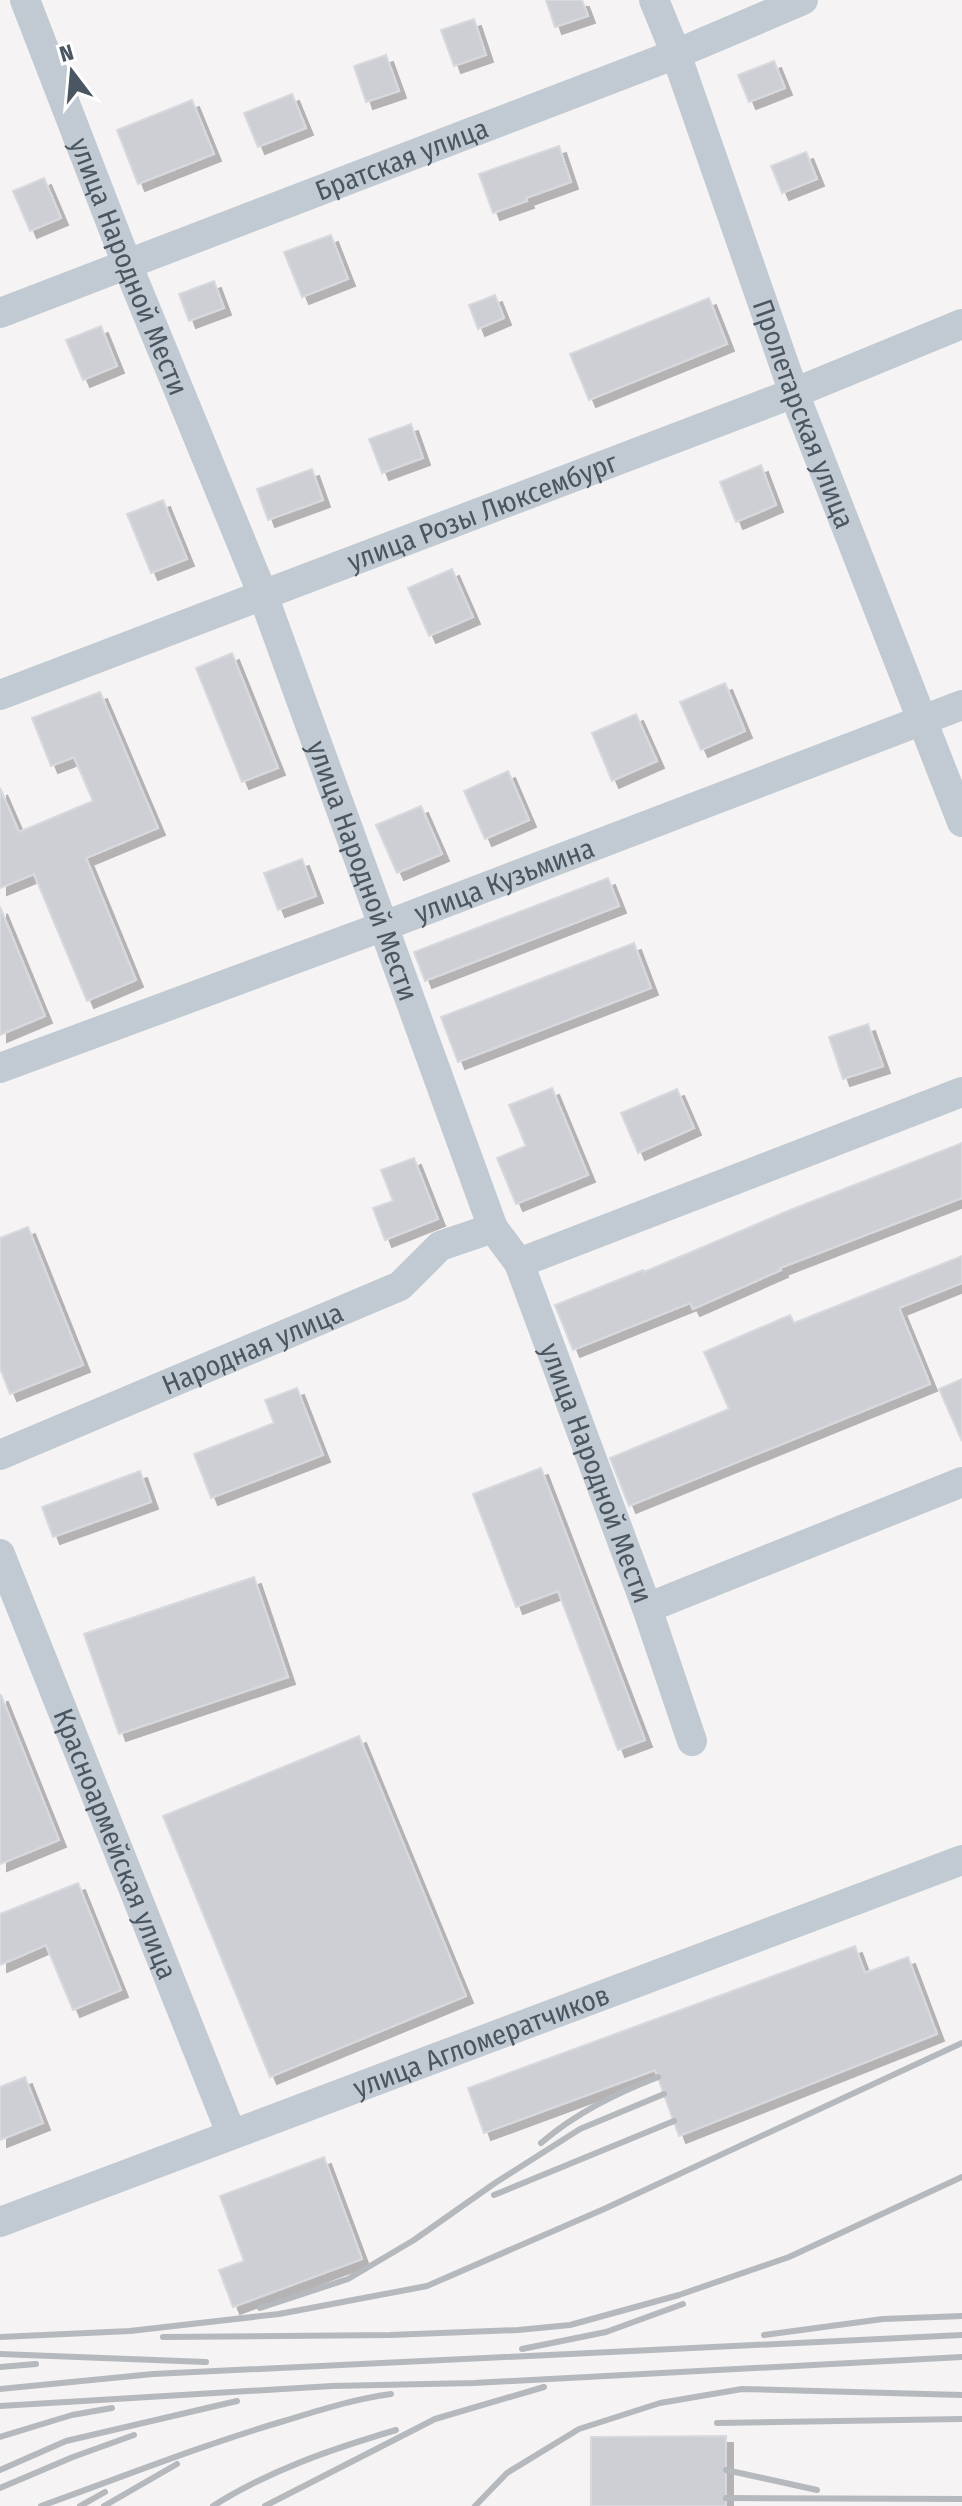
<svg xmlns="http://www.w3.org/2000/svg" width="962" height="2506" font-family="'Fira Sans Condensed',sans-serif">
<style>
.building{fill:#cdcfd5;stroke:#d7d9de;stroke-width:2;filter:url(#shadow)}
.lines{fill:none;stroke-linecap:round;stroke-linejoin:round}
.minor{stroke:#c1cad2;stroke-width:30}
.rail{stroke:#b5b8bd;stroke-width:6}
.labels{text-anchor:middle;stroke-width:8;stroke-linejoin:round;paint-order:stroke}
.street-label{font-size:28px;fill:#4a5661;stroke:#fff}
</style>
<defs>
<filter id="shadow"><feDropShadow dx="7" dy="7" stdDeviation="0" flood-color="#0004"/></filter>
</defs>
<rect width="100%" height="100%" fill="#f5f3f3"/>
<!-- building -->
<g class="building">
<path d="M 546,0 L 582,0 L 588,16 L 555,27 Z"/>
<path d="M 474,19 L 486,55 L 454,66 L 441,30 Z"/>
<path d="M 386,55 L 399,91 L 366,102 L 354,66 Z"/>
<path d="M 774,61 L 785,88 L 749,102 L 738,75 Z"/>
<path d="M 292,94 L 306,128 L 258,147 L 244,113 Z"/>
<path d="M 192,100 L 214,154 L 138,184 L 117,130 Z"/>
<path d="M 559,146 L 571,182 L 526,198 L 527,201 L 493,213 L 479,174 Z"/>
<path d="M 806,152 L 817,179 L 782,193 L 771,166 Z"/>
<path d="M 44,178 L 61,218 L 30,231 L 13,191 Z"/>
<path d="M 331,235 L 348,279 L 302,297 L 284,252 Z"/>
<path d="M 214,281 L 224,308 L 189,321 L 179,294 Z"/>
<path d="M 495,295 L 504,318 L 478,329 L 469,305 Z"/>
<path d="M 709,298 L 727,344 L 589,400 L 570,354 Z"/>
<path d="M 101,326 L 117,366 L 83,380 L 66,340 Z"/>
<path d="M 411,424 L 423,458 L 382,473 L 369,439 Z"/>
<path d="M 761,465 L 776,505 L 736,522 L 720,482 Z"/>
<path d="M 312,469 L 323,500 L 268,520 L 257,489 Z"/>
<path d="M 163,500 L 187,559 L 151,573 L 127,514 Z"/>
<path d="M 452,569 L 473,617 L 429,636 L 408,588 Z"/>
<path d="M 232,653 L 278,768 L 242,782 L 196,668 Z"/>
<path d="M 725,683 L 745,731 L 701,750 L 680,702 Z"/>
<path d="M 100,692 L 158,828 L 86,858 L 136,980 L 87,1001 L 34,874 L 0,888 L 0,788 L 19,832 L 93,801 L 74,757 L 51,766 L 32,718 Z"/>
<path d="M 636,714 L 657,761 L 612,781 L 592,733 Z"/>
<path d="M 508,771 L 529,820 L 485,839 L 464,791 Z"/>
<path d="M 421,806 L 442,854 L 397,873 L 376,825 Z"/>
<path d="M 302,859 L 316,896 L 278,910 L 264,873 Z"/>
<path d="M 608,878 L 619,906 L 425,981 L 414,952 Z"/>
<path d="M 0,907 L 45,1016 L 0,1035 Z"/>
<path d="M 634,943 L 651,988 L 458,1062 L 441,1017 Z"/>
<path d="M 868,1024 L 883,1066 L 843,1079 L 829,1037 Z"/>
<path d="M 552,1088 L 588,1175 L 516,1204 L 497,1158 L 526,1146 L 509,1105 Z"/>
<path d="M 677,1089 L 694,1128 L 638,1153 L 621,1113 Z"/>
<path d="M 962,1143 L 962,1198 L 780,1268 L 781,1270 L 693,1309 L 690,1303 L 573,1350 L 555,1305 L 643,1270 L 644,1272 L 790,1210 Z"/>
<path d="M 414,1158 L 438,1219 L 385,1240 L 373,1208 L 393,1201 L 381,1170 Z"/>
<path d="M 28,1227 L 83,1365 L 10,1394 L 0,1368 L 0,1238 Z"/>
<path d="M 962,1256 L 962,1283 L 899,1308 L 930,1384 L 629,1506 L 610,1458 L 729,1409 L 704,1352 L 790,1315 L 794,1323 Z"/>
<path d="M 962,1379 L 962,1441 L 939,1389 Z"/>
<path d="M 297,1388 L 323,1455 L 211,1498 L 194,1454 L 274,1423 L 265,1400 Z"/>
<path d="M 541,1468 L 645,1740 L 618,1750 L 558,1591 L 516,1607 L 473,1494 Z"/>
<path d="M 140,1471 L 151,1502 L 53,1537 L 42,1507 Z"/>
<path d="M 254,1577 L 288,1677 L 119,1734 L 84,1634 Z"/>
<path d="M 1,1695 L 59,1840 L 0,1864 L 0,1695 Z"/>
<path d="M 359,1736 L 466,1996 L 270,2077 L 163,1816 Z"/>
<path d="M 78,1883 L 121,1990 L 73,2010 L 46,1945 L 0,1965 L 0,1914 Z"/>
<path d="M 855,1946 L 865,1973 L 908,1957 L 937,2034 L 679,2136 L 655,2070 L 484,2133 L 468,2088 Z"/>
<path d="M 25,2077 L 43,2123 L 0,2140 L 0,2087 Z"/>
<path d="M 324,2157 L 362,2259 L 233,2307 L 219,2270 L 244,2261 L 220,2196 Z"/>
<path d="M 726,2436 L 726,2506 L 591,2506 L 591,2437 Z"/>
</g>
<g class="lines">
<!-- minor -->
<g class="minor">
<path id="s1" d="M 25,0 L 127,264 L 263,595 L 493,1228 L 519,1263 L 647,1608 L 692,1741"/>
<path id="s2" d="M 654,0 L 676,54 L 794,393 L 962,822"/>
<path id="s3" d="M 0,313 L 676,54 L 803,0"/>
<path id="s4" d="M 0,695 L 794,393 L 962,324"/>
<path id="s5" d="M 0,1068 L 384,926 L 962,705"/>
<path d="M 519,1263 L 962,1092"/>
<path id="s6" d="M 0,1455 L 400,1286 L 440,1246 L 493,1228"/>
<path id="s7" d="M 0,1554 L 231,2133"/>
<path d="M 647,1608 L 962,1482"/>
<path id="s8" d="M 0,2222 L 962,1860"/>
</g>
<!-- rail -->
<g class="rail">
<path d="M 541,2143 C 576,2113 615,2094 658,2077"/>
<path d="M 494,2195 L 674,2121"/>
<path d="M 260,2308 L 348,2279 L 414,2240 L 495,2183 L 580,2129 L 664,2094"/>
<path d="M 764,2335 L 883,2319 L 962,2316"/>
<path d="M 0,2337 L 130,2331 L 279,2314 L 427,2286 L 604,2209 L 962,2043"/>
<path d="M 163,2337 L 390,2335 L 518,2330 L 570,2325 L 679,2295 L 789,2257 L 962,2177"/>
<path d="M 522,2349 L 606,2332 L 683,2304"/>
<path d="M 0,2354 L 206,2362"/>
<path d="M 0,2367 L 36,2364"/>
<path d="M 0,2389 L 153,2374 L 962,2335"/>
<path d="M 0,2406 L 332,2386 L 474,2383 L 962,2357"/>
<path d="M 717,2423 L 962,2419"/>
<path d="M 0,2437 L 72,2415 L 112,2408"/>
<path d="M 0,2470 L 66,2441 L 237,2401"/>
<path d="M 726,2470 L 817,2490"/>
<path d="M 0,2488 L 73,2457 L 134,2435"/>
<path d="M 726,2498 L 962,2499"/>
<path d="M 41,2506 C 122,2477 202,2445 284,2421 C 320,2410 354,2399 391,2394"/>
<path d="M 80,2506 L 105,2492"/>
<path d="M 104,2506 L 177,2464"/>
<path d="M 213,2506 C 270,2470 332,2449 396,2430"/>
<path d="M 265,2506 L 435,2419 L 544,2387"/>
<path d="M 475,2506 L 507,2473 L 579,2429 L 660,2403 L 742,2389 L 962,2395"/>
</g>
</g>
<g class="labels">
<!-- street labels -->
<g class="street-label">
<text dy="10" stroke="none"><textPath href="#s3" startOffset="430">Братская улица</textPath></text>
<text dy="10" stroke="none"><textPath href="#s1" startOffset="286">улица Народной Мести</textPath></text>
<text dy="10" stroke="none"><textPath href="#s2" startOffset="440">Пролетарская улица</textPath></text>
<text dy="10" stroke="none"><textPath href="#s4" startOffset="516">улица Розы Люксембург</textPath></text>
<text dy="10" stroke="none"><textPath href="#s1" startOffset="934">улица Народной Мести</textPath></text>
<text dy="10" stroke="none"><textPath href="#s5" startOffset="538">улица Кузьмина</textPath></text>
<text dy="10" stroke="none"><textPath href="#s6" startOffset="274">Народная улица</textPath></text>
<text dy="10" stroke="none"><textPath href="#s1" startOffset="1582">улица Народной Мести</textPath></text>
<text dy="10" stroke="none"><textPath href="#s7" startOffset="312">Красноармейская улица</textPath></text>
<text dy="10" stroke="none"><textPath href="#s8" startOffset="514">улица Агломератчиков</textPath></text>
</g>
</g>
<!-- north arrow -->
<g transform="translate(72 72) rotate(344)" stroke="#ffffff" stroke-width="6" paint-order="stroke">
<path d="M0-6L14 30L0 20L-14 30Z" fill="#4a5661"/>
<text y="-12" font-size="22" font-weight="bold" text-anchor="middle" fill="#4a5661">N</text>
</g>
</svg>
